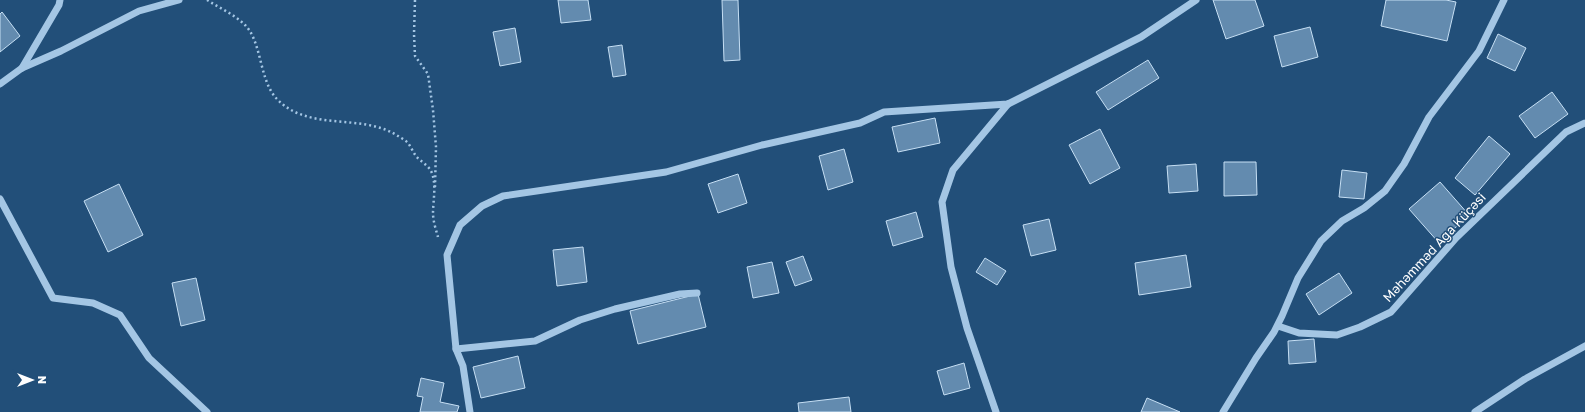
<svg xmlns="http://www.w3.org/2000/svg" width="1585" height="412" font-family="'Golos Text',sans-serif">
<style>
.building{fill:#638baf;stroke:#c6dff4}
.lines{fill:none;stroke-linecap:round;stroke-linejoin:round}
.path{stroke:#a4c6e4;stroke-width:2.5;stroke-dasharray:2 3;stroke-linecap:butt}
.minor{stroke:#a4c6e4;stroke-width:7}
.labels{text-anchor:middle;stroke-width:3;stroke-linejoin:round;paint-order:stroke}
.street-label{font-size:13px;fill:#fff;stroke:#224f79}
</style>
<rect width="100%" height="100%" fill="#224f79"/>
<!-- building -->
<g class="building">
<path d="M 558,0 L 588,0 L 591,20 L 561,23 Z"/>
<path d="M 722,0 L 738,0 L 740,60 L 724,61 Z"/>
<path d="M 1213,0 L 1255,0 L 1264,26 L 1226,39 Z"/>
<path d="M 1386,0 L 1446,0 L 1456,2 L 1447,41 L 1381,26 Z"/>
<path d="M 2,12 L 20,36 L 0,52 L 0,14 Z"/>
<path d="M 1310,27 L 1318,57 L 1282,67 L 1274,36 Z"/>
<path d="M 515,28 L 521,62 L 500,66 L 493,32 Z"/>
<path d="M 1498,34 L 1526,48 L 1515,71 L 1487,58 Z"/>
<path d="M 622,45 L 626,75 L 613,77 L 608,47 Z"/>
<path d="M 1148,60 L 1159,78 L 1108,110 L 1096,92 Z"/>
<path d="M 1552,92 L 1568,114 L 1535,138 L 1519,116 Z"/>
<path d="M 935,118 L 940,143 L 898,152 L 892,127 Z"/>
<path d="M 1100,129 L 1120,168 L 1090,184 L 1069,145 Z"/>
<path d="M 1489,136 L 1510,154 L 1475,195 L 1455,178 Z"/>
<path d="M 844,149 L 853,182 L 828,190 L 819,156 Z"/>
<path d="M 1224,162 L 1256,162 L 1257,195 L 1224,196 Z"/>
<path d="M 1196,164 L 1198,191 L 1169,193 L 1167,166 Z"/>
<path d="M 1342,170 L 1367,173 L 1364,199 L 1339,197 Z"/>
<path d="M 738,174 L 747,203 L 718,213 L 708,184 Z"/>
<path d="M 1440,182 L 1469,215 L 1439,243 L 1409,209 Z"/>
<path d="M 119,184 L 143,235 L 108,252 L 84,201 Z"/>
<path d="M 916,212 L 923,237 L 893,246 L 886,221 Z"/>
<path d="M 1049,219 L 1056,250 L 1031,256 L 1023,225 Z"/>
<path d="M 583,247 L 587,282 L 557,286 L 553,250 Z"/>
<path d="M 1186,255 L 1191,287 L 1139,295 L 1135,263 Z"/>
<path d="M 803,256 L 812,280 L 795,286 L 786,262 Z"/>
<path d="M 985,258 L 1006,271 L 997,285 L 976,272 Z"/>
<path d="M 772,262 L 779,293 L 753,298 L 747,267 Z"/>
<path d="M 1339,273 L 1352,293 L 1319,315 L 1306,294 Z"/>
<path d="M 196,278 L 205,320 L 181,326 L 172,283 Z"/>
<path d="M 698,294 L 706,327 L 638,344 L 630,311 Z"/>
<path d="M 1314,339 L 1316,362 L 1289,364 L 1288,341 Z"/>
<path d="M 518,356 L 525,388 L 481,398 L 473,367 Z"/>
<path d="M 964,363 L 970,388 L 944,395 L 937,371 Z"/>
<path d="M 421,378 L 444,383 L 440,402 L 459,406 L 457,412 L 420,412 L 423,397 L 417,396 Z"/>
<path d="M 849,397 L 851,412 L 799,412 L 798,403 Z"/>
<path d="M 1147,398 L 1180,412 L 1141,412 Z"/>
</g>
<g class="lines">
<!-- path -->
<g class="path">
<path d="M 207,0 C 220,8 235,15 245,25 C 262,42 259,79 276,98 C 308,133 361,112 398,136 C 401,138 405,140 408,143 C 411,147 413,152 416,156 C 420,161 428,165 431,171 C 437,183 433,201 433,213 C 433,221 436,230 438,237"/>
<path d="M 415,0 L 414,34 L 415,56 L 428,74 L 433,110 L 436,147 L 435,187"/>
</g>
<!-- minor -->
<g class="minor">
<path d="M 22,68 L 59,5 L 60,0"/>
<path d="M 0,84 L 22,68 L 61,51 L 139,11 L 179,0"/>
<path d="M 0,199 L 53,298 L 93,303 L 120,315 L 149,358 L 207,412"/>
<path d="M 1278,326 L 1299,333 L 1337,335 L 1360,327 L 1391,312 L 1456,238 L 1566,132 L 1585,123"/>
<path d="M 456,349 L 535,341 L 580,320 L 615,309 L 680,294 L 697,293"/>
<path d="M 470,412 L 463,366 L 456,349 L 447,255 L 460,225 L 482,206 L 503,196 L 666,172 L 762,145 L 860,123 L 884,112 L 1008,104 L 1141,37 L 1196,0"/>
<path d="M 996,412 L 967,328 L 951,267 L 942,202 L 953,170 L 1008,104"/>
<path d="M 1223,412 L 1256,358 L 1274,332 L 1282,316 L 1298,278 L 1321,241 L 1342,221 L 1364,208 L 1385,191 L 1404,164 L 1429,117 L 1479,51 L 1504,0"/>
<path d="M 1475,412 L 1525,379 L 1585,346"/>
</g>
</g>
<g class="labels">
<!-- street labels -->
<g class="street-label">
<text transform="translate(1434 247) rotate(-47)" y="5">Məhəmməd Ağa Küçəsi</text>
</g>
</g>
<!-- north arrow -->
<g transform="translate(32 380) rotate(90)" stroke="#224f79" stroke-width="3" paint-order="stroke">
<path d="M0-3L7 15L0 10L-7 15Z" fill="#ffffff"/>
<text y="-6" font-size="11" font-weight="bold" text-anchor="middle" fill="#ffffff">N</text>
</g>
</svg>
